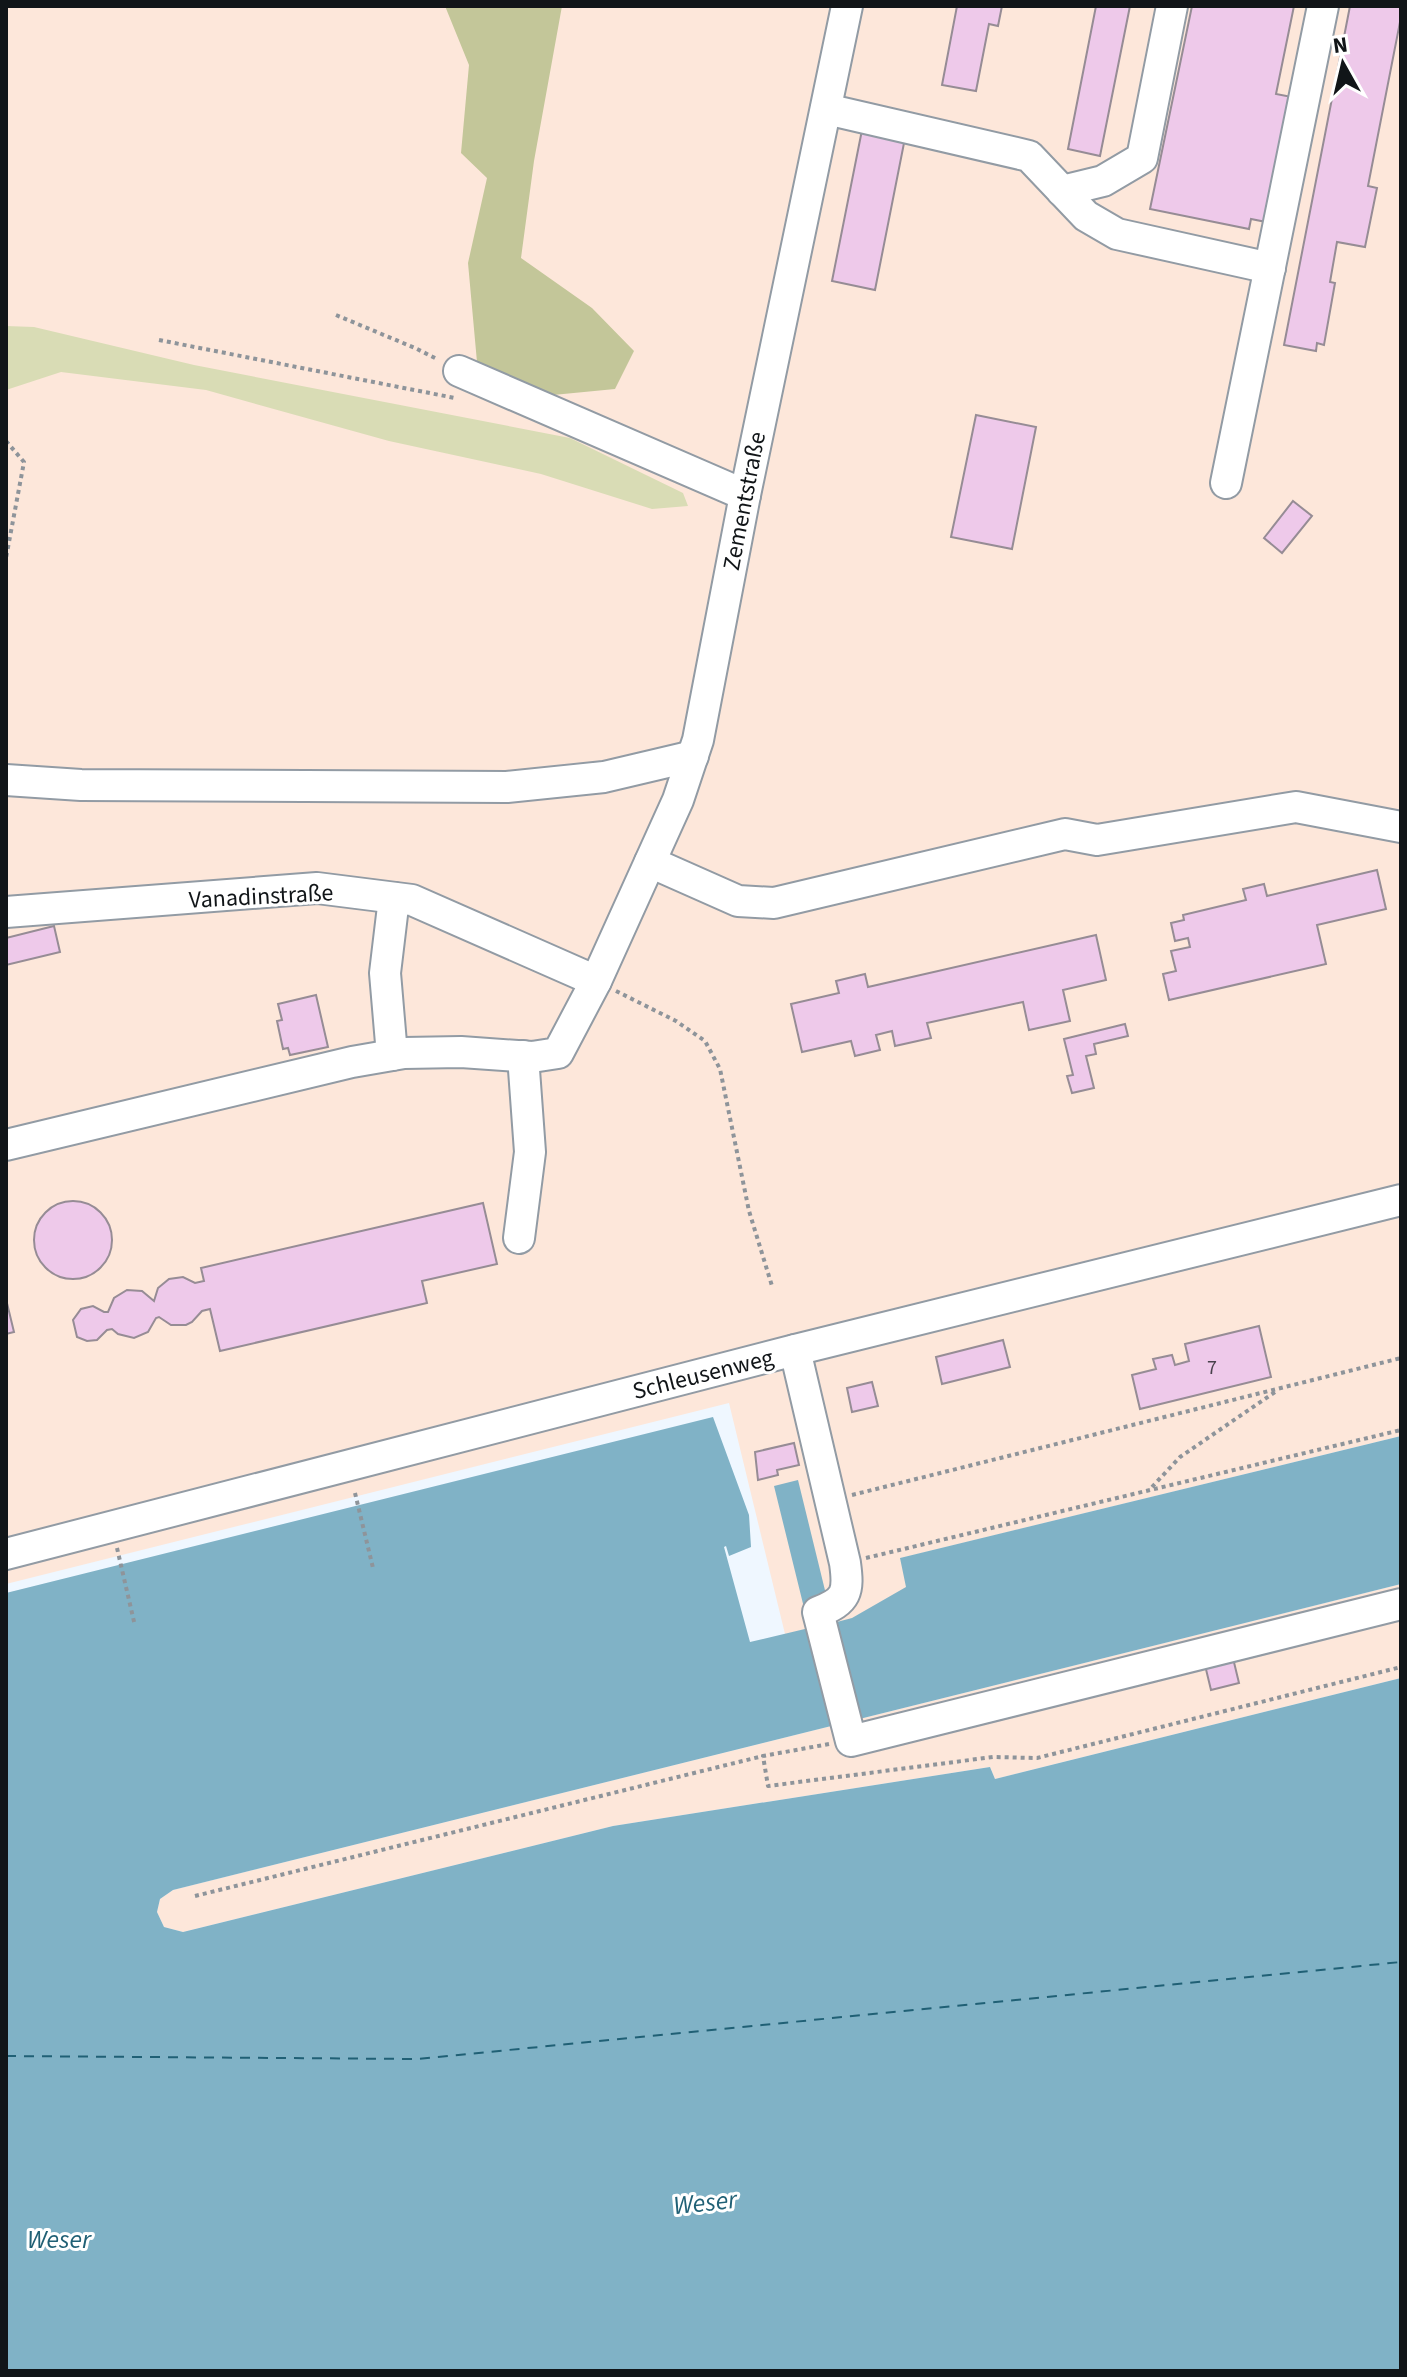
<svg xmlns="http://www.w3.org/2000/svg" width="1407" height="2377" font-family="'Source Sans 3',sans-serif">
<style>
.industrial{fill:#fde7da}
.green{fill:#d9dcb5}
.forest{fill:#c3c699}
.water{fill:#80b2c6}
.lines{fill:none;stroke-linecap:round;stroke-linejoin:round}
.ferry{stroke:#206075;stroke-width:2;stroke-dasharray:10 8;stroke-linecap:butt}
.building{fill:#eec9ea;stroke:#968c95;stroke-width:2}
.minor-casing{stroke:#929ba4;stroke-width:34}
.path{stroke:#8e949a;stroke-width:4;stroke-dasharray:4 4;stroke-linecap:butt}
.minor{stroke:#fff;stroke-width:30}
.labels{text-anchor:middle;stroke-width:6;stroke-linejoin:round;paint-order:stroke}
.number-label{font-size:20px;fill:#48424c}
.street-label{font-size:24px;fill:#111518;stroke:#fff}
.water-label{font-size:26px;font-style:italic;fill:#206075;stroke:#fff}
</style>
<rect width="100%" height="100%" fill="#eff7ff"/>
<!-- industrial -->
<g class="industrial">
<path d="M 6,6 L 1401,6 L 1401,1436 L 901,1558 L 907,1587 L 851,1619 L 785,1634 L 729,1403 L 6,1584 Z"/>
<path d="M 1401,1584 L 1401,1678 L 995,1779 L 990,1767 L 613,1826 L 183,1932 L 164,1927 L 157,1912 L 160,1899 L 173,1890 Z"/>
</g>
<!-- green -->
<path class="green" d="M 6,326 L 34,327 L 194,365 L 570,438 L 683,493 L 688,506 L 652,509 L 541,474 L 389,441 L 206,390 L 61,372 L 6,390 Z"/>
<!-- forest -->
<path class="forest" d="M 445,6 L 562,6 L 534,161 L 521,258 L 592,308 L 634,351 L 615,389 L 553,395 L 477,362 L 468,263 L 487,178 L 461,153 L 469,65 Z"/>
<!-- water -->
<path class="water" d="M 713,1417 L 749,1515 L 751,1547 L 729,1556 L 726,1546 L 724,1547 L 750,1642 L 809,1628 L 774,1486 L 798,1480 L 833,1623 L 852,1618 L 906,1587 L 900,1558 L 1401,1436 L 1401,1584 L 173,1890 L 160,1899 L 157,1912 L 164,1927 L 183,1932 L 613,1826 L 990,1767 L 995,1779 L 1401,1678 L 1401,2371 L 6,2371 L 6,1593 Z"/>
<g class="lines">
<!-- ferry -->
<path class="ferry" d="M 6,2056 L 417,2059 L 1401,1962"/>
</g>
<!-- building -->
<g class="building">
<path d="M 957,6 L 1002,6 L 998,26 L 989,24 L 976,91 L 942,85 Z"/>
<path d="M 1096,6 L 1130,6 L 1100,156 L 1068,149 Z"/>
<path d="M 1192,6 L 1294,6 L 1276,94 L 1297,98 L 1271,223 L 1251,219 L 1249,229 L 1150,209 Z"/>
<path d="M 1350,6 L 1401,6 L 1401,17 L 1368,186 L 1377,188 L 1365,247 L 1337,242 L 1330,282 L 1335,283 L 1324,345 L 1317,343 L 1316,351 L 1284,345 Z"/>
<path d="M 862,130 L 905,138 L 875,290 L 832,281 Z"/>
<path d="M 976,415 L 1036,427 L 1012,549 L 951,537 Z"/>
<path d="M 1293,501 L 1312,516 L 1282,553 L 1264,538 Z"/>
<path d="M 1377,870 L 1386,909 L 1317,925 L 1326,964 L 1169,1000 L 1163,974 L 1176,971 L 1171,951 L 1190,947 L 1188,938 L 1175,941 L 1171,923 L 1184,920 L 1183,915 L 1246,900 L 1243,889 L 1264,884 L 1267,896 Z"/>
<path d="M 54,926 L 60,952 L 6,965 L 6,938 Z"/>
<path d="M 1096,935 L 1106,980 L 1063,990 L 1070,1021 L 1029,1030 L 1023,1002 L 927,1023 L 931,1038 L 895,1046 L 892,1031 L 876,1035 L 880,1050 L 855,1056 L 851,1041 L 802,1052 L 791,1004 L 839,993 L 836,981 L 865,974 L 868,987 Z"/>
<path d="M 316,995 L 328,1047 L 290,1055 L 288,1048 L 283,1049 L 277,1021 L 282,1020 L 278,1004 Z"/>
<path d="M 1125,1024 L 1128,1036 L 1094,1044 L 1096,1054 L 1086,1056 L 1094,1088 L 1072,1093 L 1067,1076 L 1073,1075 L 1064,1039 Z"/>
<circle cx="73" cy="1240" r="39"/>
<path d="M 483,1203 L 497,1264 L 422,1281 L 427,1303 L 220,1351 L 210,1309 L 202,1311 L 192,1322 L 186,1325 L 171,1325 L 159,1317 L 156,1318 L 148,1332 L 134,1338 L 118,1334 L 112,1329 L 107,1330 L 97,1340 L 87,1341 L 77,1337 L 73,1320 L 81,1309 L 93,1306 L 104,1312 L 108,1312 L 114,1298 L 127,1290 L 142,1291 L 154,1301 L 158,1288 L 169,1279 L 183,1277 L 195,1283 L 204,1281 L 201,1268 Z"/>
<path d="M 6,1299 L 14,1332 L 6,1334 Z"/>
<path d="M 1259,1326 L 1271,1377 L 1140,1409 L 1132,1375 L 1156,1369 L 1153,1359 L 1172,1355 L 1175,1365 L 1189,1361 L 1185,1344 Z"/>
<path d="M 1003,1340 L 1010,1367 L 942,1384 L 936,1357 Z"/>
<path d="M 872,1382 L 878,1406 L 852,1412 L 847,1388 Z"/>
<path d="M 794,1443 L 799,1465 L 777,1470 L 778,1475 L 758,1480 L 755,1452 Z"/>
<path d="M 1232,1654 L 1239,1683 L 1211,1690 L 1204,1661 Z"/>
</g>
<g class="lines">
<defs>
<g id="minor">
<path d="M 826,109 L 1029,156 L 1086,216 L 1117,234 L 1270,268"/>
<path d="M 1062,191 L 1103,181 L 1142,158 L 1172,6"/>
<path d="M 459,371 L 745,495"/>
<path d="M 1226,483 L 1323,6"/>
<path d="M 6,780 L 81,785 L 507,787 L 604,777 L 693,756"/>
<path d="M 650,862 L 738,901 L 774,903 L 1065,834 L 1097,840 L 1296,807 L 1401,827"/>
<path d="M 6,912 L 317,888 L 412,900 L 596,981"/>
<path d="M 392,1055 L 385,973 L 394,898"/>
<path d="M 6,1145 L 352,1062 L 404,1053 L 461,1052 L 532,1057 L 558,1053 L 596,981 L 678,800 L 698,740 L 745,495 L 847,6"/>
<path d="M 519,1238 L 530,1152 L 523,1056"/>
<path d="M 795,1350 L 845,1563 C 849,1592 847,1601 818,1612 L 851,1741 L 1401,1604"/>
<path d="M 6,1554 L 795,1350 L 1401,1200"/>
</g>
</defs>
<!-- minor casing -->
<use href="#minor" class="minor-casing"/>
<!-- path -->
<g class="path">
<path d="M 336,315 L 415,348 L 437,359"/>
<path d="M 159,340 L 455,398"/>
<path d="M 6,441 L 24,462 L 6,558"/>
<path d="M 616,991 L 676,1021 L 705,1041 L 720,1069 L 749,1211 L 772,1286"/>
<path d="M 1152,1487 L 1180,1457 L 1278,1390"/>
<path d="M 355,1493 L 373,1568"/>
<path d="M 852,1495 L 1401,1358"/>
<path d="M 117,1548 L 135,1626"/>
<path d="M 866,1558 L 1401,1430"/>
<path d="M 829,1744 L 763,1756 L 768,1786 L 993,1757 L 1037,1758 L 1401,1667"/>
<path d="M 195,1896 L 763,1756"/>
</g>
<!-- minor -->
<use href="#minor" class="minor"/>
</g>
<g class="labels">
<!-- number labels -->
<g class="number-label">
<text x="1212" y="1374">7</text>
</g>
<!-- street labels -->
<g class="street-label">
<text transform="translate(744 501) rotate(-79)" y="8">Zementstraße</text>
<text transform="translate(261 896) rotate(-3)" y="8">Vanadinstraße</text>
<text transform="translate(703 1374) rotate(-14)" y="8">Schleusenweg</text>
</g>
<!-- water labels -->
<g class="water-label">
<text transform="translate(705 2202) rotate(-6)" y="9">Weser</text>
<text x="59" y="2248">Weser</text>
</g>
</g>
<!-- border -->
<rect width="1407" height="2377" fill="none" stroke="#111518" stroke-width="16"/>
<!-- north arrow -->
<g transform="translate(1343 64) rotate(352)" stroke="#ffffff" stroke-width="6" paint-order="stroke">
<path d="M0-6L14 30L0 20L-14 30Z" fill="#111518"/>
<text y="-12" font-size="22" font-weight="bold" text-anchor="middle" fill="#111518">N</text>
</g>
</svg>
